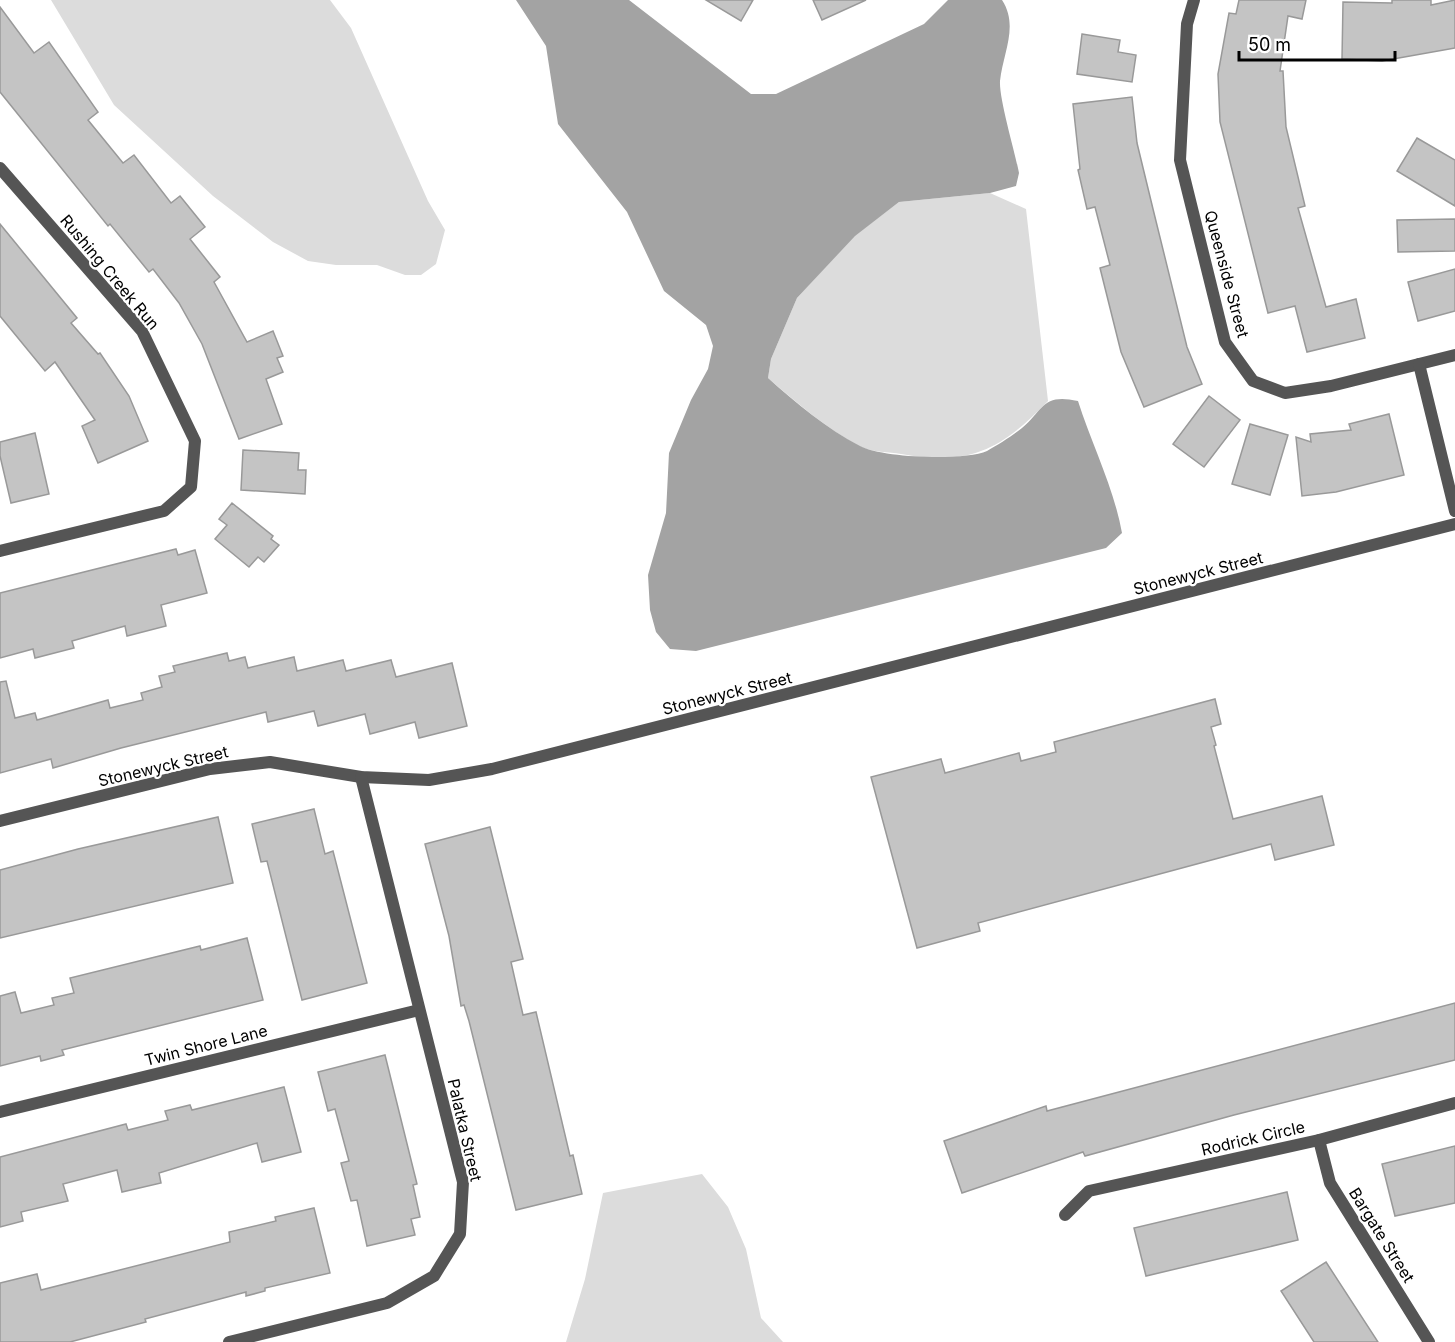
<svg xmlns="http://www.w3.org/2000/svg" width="1455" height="1342" font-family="Inter,sans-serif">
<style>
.green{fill:#dcdcdc}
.water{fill:#a3a3a3}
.building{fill:#c4c4c4;stroke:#999;stroke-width:1.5}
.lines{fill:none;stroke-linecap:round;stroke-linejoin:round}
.street{stroke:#555;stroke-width:12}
.labels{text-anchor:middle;stroke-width:4.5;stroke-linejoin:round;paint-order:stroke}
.street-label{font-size:16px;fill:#000;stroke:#fff}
</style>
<rect width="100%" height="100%" fill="#fff"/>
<!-- green -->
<g class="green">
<path d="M 51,0 L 330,0 L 351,28 L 428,201 L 445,230 L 436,264 L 421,275 L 405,275 L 377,265 L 336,265 L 308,261 L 273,242 L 213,196 L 114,105 Z"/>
<path d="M 990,193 L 1026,209 L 1048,401 C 1001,450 970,466 901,454 C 889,452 872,452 861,447 C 827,429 797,403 768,378 L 771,359 L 797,298 L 854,236 L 899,202 Z"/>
<path d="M 702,1174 L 728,1207 L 746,1249 L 761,1318 L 783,1342 L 566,1342 L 585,1279 L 603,1193 Z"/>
</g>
<!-- water -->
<path class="water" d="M 516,0 L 629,0 L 751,94 L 776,94 L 924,24 L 948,0 L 1002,0 C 1019,26 1003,53 1000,81 C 999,99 1015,152 1019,173 L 1016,186 L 990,193 L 899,202 L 855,236 L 797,298 L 771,359 L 768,378 C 796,403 827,429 860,446 C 882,458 965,461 987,451 C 998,445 1012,436 1022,428 C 1044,409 1043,393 1078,401 C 1092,445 1114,488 1122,533 L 1106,548 L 696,651 L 670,649 L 656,632 L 650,610 L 648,575 L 666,513 L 669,453 L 691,400 L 708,369 L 713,346 L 706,325 L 664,291 L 627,212 L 558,124 L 546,46 Z"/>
<!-- building -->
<g class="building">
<path d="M 706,0 L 753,0 L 741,21 Z"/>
<path d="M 813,0 L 866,0 L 822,20 Z"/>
<path d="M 1239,0 L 1306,0 L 1302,19 L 1288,16 L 1280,71 L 1283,71 L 1286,127 L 1305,206 L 1298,208 L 1326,307 L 1356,299 L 1365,338 L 1307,352 L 1295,306 L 1268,313 L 1220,122 L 1218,74 L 1229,13 L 1236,14 Z"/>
<path d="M 1392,0 L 1431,0 L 1431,5 L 1455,0 L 1455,48 L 1382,61 L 1342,59 L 1343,2 L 1392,3 Z"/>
<path d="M 0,7 L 34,53 L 49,42 L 98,112 L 88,120 L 123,163 L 134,155 L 171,203 L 180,196 L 205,227 L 190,239 L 220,277 L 214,282 L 247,342 L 273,331 L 283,356 L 277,358 L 283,372 L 266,379 L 282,424 L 239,439 L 202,344 L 179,303 L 153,269 L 149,272 L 110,224 L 108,226 L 0,92 Z"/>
<path d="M 1082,34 L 1120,40 L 1118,52 L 1136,55 L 1132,82 L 1077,74 Z"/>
<path d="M 1132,97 L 1137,143 L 1153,209 L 1187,347 L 1202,384 L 1144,407 L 1121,352 L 1100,268 L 1110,265 L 1095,207 L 1087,209 L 1078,170 L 1080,169 L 1073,104 Z"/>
<path d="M 1417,138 L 1455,160 L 1455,206 L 1397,171 Z"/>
<path d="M 1455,219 L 1455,251 L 1398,252 L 1397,220 Z"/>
<path d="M 0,224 L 77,318 L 71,323 L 98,354 L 100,353 L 129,396 L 148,441 L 98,463 L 82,426 L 95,420 L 55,362 L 45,371 L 0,316 Z"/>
<path d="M 1455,269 L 1455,311 L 1418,321 L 1408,282 Z"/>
<path d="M 1209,396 L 1240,420 L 1204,467 L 1173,444 Z"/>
<path d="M 1389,414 L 1404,475 L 1336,492 L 1302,496 L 1296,437 L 1311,442 L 1310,434 L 1351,430 L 1349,424 Z"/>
<path d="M 1250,424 L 1288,435 L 1270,495 L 1232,484 Z"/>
<path d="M 35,433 L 49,494 L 11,503 L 0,456 L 0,442 Z"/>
<path d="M 243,450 L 299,453 L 298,470 L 306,470 L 305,494 L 241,490 Z"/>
<path d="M 232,503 L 273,536 L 271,539 L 279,545 L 264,562 L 258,557 L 249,567 L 215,539 L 227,525 L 219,519 Z"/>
<path d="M 176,549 L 178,555 L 195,550 L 207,593 L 161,605 L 166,626 L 127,636 L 125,626 L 72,641 L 74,648 L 35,658 L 33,649 L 0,658 L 0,593 Z"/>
<path d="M 227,653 L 229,661 L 245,657 L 248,668 L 294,657 L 297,671 L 343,660 L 346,671 L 391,660 L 396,677 L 452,663 L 467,726 L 419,738 L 415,722 L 370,734 L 365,714 L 318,726 L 314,711 L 268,722 L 266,712 L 121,748 L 53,768 L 51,759 L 0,773 L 0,682 L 6,681 L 15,718 L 35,713 L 37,720 L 108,700 L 110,708 L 143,700 L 141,693 L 162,687 L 159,676 L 175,672 L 173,666 Z"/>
<path d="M 1215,699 L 1221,724 L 1211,727 L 1216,745 L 1214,746 L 1233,819 L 1322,796 L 1334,845 L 1275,860 L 1271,844 L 978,923 L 980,931 L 917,948 L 871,777 L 941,759 L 945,773 L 1019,753 L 1021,761 L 1056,752 L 1054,742 Z"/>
<path d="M 314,809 L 325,854 L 333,851 L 367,983 L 302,1000 L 267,861 L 261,862 L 252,824 Z"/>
<path d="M 218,817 L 233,883 L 0,938 L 0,870 L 78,849 Z"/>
<path d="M 490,827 L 523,959 L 511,962 L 523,1015 L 536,1012 L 570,1156 L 573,1155 L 582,1194 L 516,1210 L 469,1021 L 464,1005 L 461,1006 L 449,936 L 425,844 Z"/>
<path d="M 247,938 L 263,1000 L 62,1050 L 64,1055 L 41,1061 L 40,1056 L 0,1066 L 0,996 L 15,992 L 21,1013 L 54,1005 L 52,998 L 74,993 L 70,978 L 200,946 L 201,950 Z"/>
<path d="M 1455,1003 L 1455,1060 L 1234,1115 L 1085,1156 L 1083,1152 L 962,1193 L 944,1141 L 1046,1106 L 1047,1111 Z"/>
<path d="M 385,1055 L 417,1184 L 413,1185 L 420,1217 L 411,1219 L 415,1235 L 367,1246 L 357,1200 L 351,1201 L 341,1163 L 349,1161 L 335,1109 L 328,1111 L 318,1072 Z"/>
<path d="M 284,1087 L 301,1152 L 262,1162 L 257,1143 L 159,1173 L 161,1183 L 122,1192 L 117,1170 L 63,1184 L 68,1201 L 21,1212 L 23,1221 L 0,1227 L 0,1157 L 126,1124 L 128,1130 L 168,1120 L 165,1111 L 190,1105 L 192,1110 Z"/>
<path d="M 1455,1146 L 1455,1203 L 1395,1216 L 1382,1164 Z"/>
<path d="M 1287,1192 L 1298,1240 L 1146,1276 L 1134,1228 Z"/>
<path d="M 314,1208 L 330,1273 L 265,1288 L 265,1291 L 246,1296 L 246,1292 L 145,1319 L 146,1322 L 70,1342 L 0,1342 L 0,1283 L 37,1274 L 41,1290 L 230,1242 L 229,1232 L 276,1221 L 275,1217 Z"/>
<path d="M 1326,1262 L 1378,1342 L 1314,1342 L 1281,1291 Z"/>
</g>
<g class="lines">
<!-- street -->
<g class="street">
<path d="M 1194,0 L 1187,24 L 1180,160 L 1225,342 L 1253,381 L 1285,393 L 1331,386 L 1455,355"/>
<path d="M 0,168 L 142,331 L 195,441 L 191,487 L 164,511 L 0,551"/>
<path d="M 1419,364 L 1455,511"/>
<path d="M 0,821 L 210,769 L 270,762 L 361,777 L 429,780 L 492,769 L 1455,524"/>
<path d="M 0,1112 L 419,1010"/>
<path d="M 1319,1140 L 1330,1183 L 1429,1342"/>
<path d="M 1065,1215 L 1089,1191 L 1319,1140 L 1455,1103"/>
<path d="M 229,1342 L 387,1303 L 434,1276 L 460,1234 L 463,1182 L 361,777"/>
</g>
</g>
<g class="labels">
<!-- street labels -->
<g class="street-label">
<text transform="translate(110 272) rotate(50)" y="6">Rushing Creek Run</text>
<text transform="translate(1227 274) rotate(75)" y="6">Queenside Street</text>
<text transform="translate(1198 573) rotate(-14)" y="6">Stonewyck Street</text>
<text transform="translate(727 693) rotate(-14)" y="6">Stonewyck Street</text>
<text transform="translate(163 766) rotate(-13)" y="6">Stonewyck Street</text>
<text transform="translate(206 1045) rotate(-14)" y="6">Twin Shore Lane</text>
<text transform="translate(465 1130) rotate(77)" y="6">Palatka Street</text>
<text transform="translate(1253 1138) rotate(-13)" y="6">Rodrick Circle</text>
<text transform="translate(1382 1235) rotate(58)" y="6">Bargate Street</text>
</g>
</g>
<!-- scale -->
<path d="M1239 51v9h156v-9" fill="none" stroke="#000000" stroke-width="3"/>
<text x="1248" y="51" font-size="18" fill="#000000" stroke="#ffffff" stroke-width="4.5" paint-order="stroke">50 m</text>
</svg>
